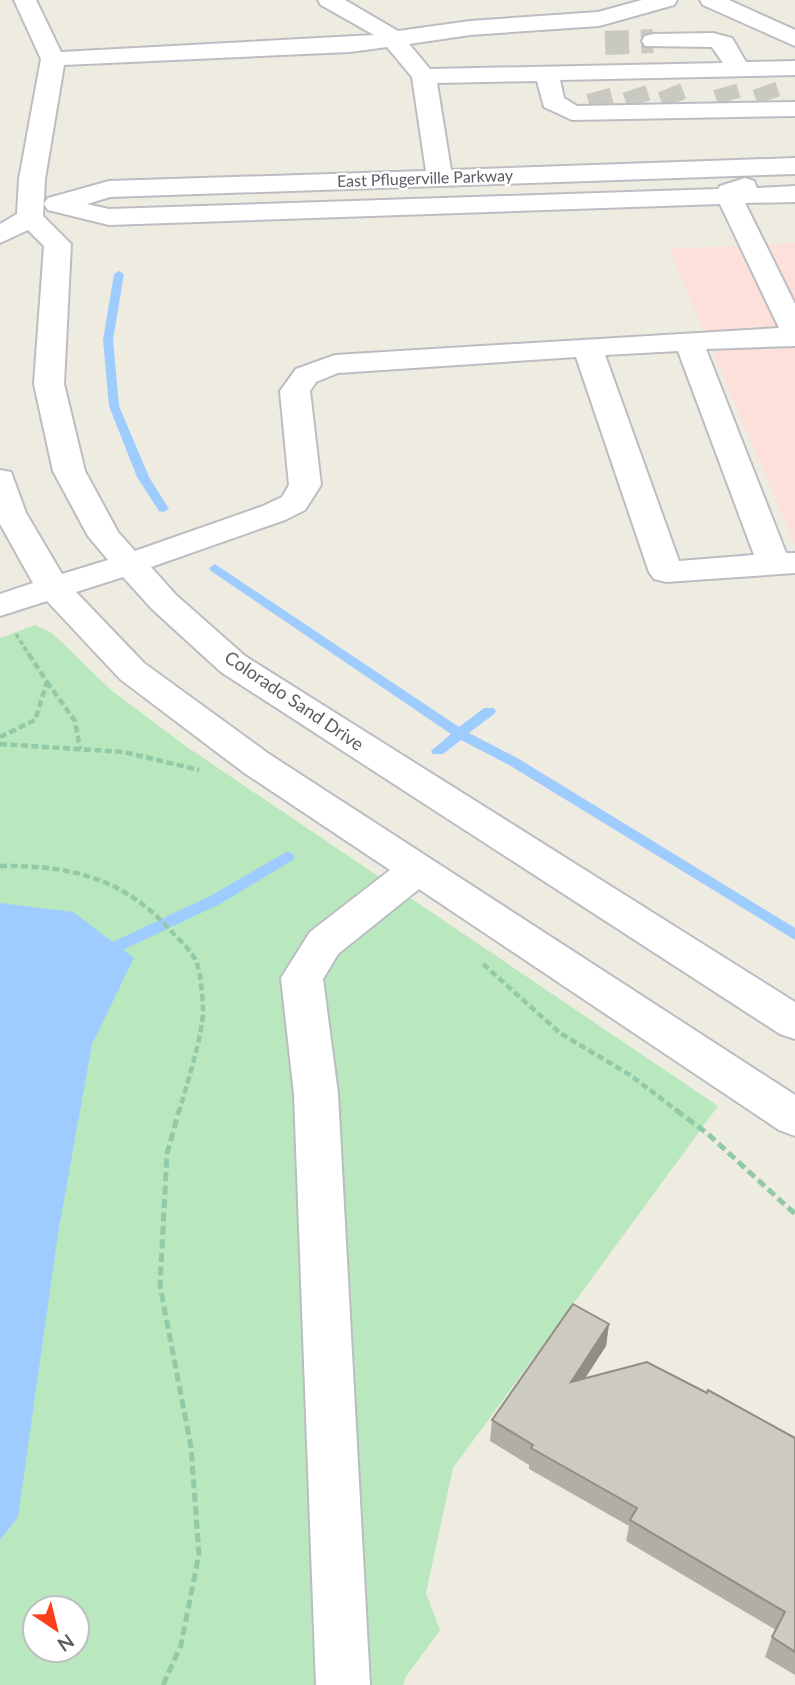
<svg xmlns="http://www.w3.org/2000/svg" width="795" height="1685" font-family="Lato,sans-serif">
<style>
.medical{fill:#fde0d9}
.green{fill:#b9e8be;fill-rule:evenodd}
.water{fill:#9eccff}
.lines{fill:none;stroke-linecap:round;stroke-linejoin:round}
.stream{fill:#9eccff;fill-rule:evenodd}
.minor-tunnel{stroke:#c9c8c1;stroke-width:24;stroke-dasharray:24 12;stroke-linecap:butt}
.minor-casing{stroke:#bbbdc3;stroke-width:4}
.path-far2{stroke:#92c9a7;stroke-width:3.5;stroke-dasharray:5 2.5;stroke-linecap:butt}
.path-far1{stroke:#92c9a7;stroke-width:4.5;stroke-dasharray:7 3.5;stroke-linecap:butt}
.path{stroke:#92c9a7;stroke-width:5;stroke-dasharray:9 4.5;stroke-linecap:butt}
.minor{fill:#fff;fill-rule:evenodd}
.wall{fill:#b0aea6}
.shaded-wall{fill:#908d87}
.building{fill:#cdcac1;stroke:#908d87;stroke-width:2}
.labels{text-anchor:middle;stroke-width:5;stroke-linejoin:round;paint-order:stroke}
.far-street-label{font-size:16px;fill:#595c63;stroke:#fff}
.street-label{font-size:18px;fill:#595c63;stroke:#fff}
</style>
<rect width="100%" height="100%" fill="#eeece0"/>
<!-- medical -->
<path class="medical" d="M 795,243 L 795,544 L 669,249 Z"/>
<!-- green -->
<path class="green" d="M 35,625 L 52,633 L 111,690 L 187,747 L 718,1106 L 453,1468 L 426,1593 L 440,1630 L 405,1678 L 403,1685 L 0,1685 L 0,638 ZM 35,1608 L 77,1608 L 77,1650 L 35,1650 Z"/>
<!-- water -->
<path class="water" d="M 0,903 L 73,912 L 134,958 L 92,1044 L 58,1234 L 18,1517 L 0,1540 Z"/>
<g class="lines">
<!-- stream -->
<g class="stream">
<path d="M 119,271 L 124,274 L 113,340 L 119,406 L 149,477 L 169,509 L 163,512 L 159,511 L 137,477 L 109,406 L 103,340 L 114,274 Z"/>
<path d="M 215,564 L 459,727 L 484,708 L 494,708 L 496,711 L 494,714 L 469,733 L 519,759 L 795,928 L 795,940 L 509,765 L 461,740 L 443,754 L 433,754 L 431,751 L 451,734 L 211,571 L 209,568 Z"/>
<path d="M 288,851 L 295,856 L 293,860 L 220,904 L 108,957 L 98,957 L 96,953 L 98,949 L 210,896 Z"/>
</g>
<!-- minor-tunnel -->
<g class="minor-tunnel">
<path d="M 605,43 L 653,41"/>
<path d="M 764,86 L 769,100"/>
<path d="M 725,87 L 729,101"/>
<path d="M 669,88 L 675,103"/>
<path d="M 634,89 L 639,104"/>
<path d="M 598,91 L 602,106"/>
</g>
<defs>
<g id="minor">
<path d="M 14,0 L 36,0 L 61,52 L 374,35 L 321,5 L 318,0 L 345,0 L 398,31 L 470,21 L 598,12 L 642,0 L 677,0 L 674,5 L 599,26 L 470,35 L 409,44 L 430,69 L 723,63 L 712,47 L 645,46 L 642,41 L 645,36 L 653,34 L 713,33 L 732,38 L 746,62 L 795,61 L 795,75 L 560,80 L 564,98 L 577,106 L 795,102 L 795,116 L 572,120 L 544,107 L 537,81 L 437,83 L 451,170 L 795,158 L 795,174 L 110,197 L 87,204 L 109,209 L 718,189 L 720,186 L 745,178 L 754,181 L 757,188 L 795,186 L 795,202 L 745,203 L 795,304 L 795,346 L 706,349 L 786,553 L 795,553 L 795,573 L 666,582 L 654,579 L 649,572 L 576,357 L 338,373 L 316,382 L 310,391 L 321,485 L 305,510 L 285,520 L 151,567 L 176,595 L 245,656 L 795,1002 L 795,1039 L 780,1034 L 221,672 L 152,609 L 123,577 L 76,592 L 144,663 L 269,754 L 795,1095 L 795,1136 L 779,1130 L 419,889 L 338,954 L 323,979 L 338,1094 L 370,1685 L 316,1685 L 294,1094 L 281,978 L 310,932 L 390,870 L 243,772 L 120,679 L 47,601 L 0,616 L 0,594 L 33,583 L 0,524 L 0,470 L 11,472 L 26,513 L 62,574 L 108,560 L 88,536 L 53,471 L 34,384 L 44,246 L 28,230 L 0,243 L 0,224 L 17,214 L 19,179 L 41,59 ZM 387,47 L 412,77 L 426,171 L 109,181 L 48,198 L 44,204 L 48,210 L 109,225 L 720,204 L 779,328 L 335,355 L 296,369 L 280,391 L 289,485 L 282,497 L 263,506 L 135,551 L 118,532 L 85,471 L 64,384 L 71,244 L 43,216 L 45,179 L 64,65 L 350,52 ZM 678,351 L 754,555 L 679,561 L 605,355 Z"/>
<path d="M 700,0 L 729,0 L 795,30 L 795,46 L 703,5 Z"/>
</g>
</defs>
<!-- minor casing -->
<use href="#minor" class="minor-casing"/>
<!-- path-far2 -->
<path class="path-far2" d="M 16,634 L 29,655"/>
<!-- path-far1 -->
<g class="path-far1">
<path d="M 47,682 L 75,721 L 80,749"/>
<path d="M 0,737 L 35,720 L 47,682 L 28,653"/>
<path d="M 0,744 L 124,752 L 199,770"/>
<path d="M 0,866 C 71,865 124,878 172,932 C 180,941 191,950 196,961 C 201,973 202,994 203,1008 C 204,1032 186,1087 179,1112"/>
<path d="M 483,964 L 560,1033 L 630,1075 L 679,1112"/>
</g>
<!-- path -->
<g class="path">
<path d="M 676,1110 L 708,1134 L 795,1214"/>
<path d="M 163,1685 L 181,1645 L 199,1554 L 191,1447 L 160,1286 L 167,1154 L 179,1110"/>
</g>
<!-- minor -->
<use href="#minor" class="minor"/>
</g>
<!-- wall -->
<path class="wall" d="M 609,1324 L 606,1346 L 585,1378 L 795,1438 L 795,1675 L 765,1657 L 772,1637 L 776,1630 L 626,1541 L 629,1526 L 529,1469 L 529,1465 L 490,1441 L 492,1420 Z"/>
<!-- shaded-wall -->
<path class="shaded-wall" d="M 609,1324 L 606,1346 L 569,1403 L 571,1382 Z"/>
<!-- building -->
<path class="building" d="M 573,1304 L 609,1324 L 571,1382 L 647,1362 L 707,1393 L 708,1390 L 795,1438 L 795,1652 L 772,1637 L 785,1612 L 630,1520 L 637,1508 L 531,1448 L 533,1445 L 492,1420 Z"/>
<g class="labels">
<!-- far-street labels -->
<g class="far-street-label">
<text transform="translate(425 178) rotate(-2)" y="6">East Pflugerville Parkway</text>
</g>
<!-- street labels -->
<g class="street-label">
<text transform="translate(294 701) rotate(34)" y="6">Colorado Sand Drive</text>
</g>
</g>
<!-- north arrow -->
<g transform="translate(56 1629) rotate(145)"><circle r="33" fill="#ffffff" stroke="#bdbec1" stroke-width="2"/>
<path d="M0-5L12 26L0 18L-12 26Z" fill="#f9401a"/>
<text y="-10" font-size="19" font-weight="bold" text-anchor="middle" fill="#595c63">N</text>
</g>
</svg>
